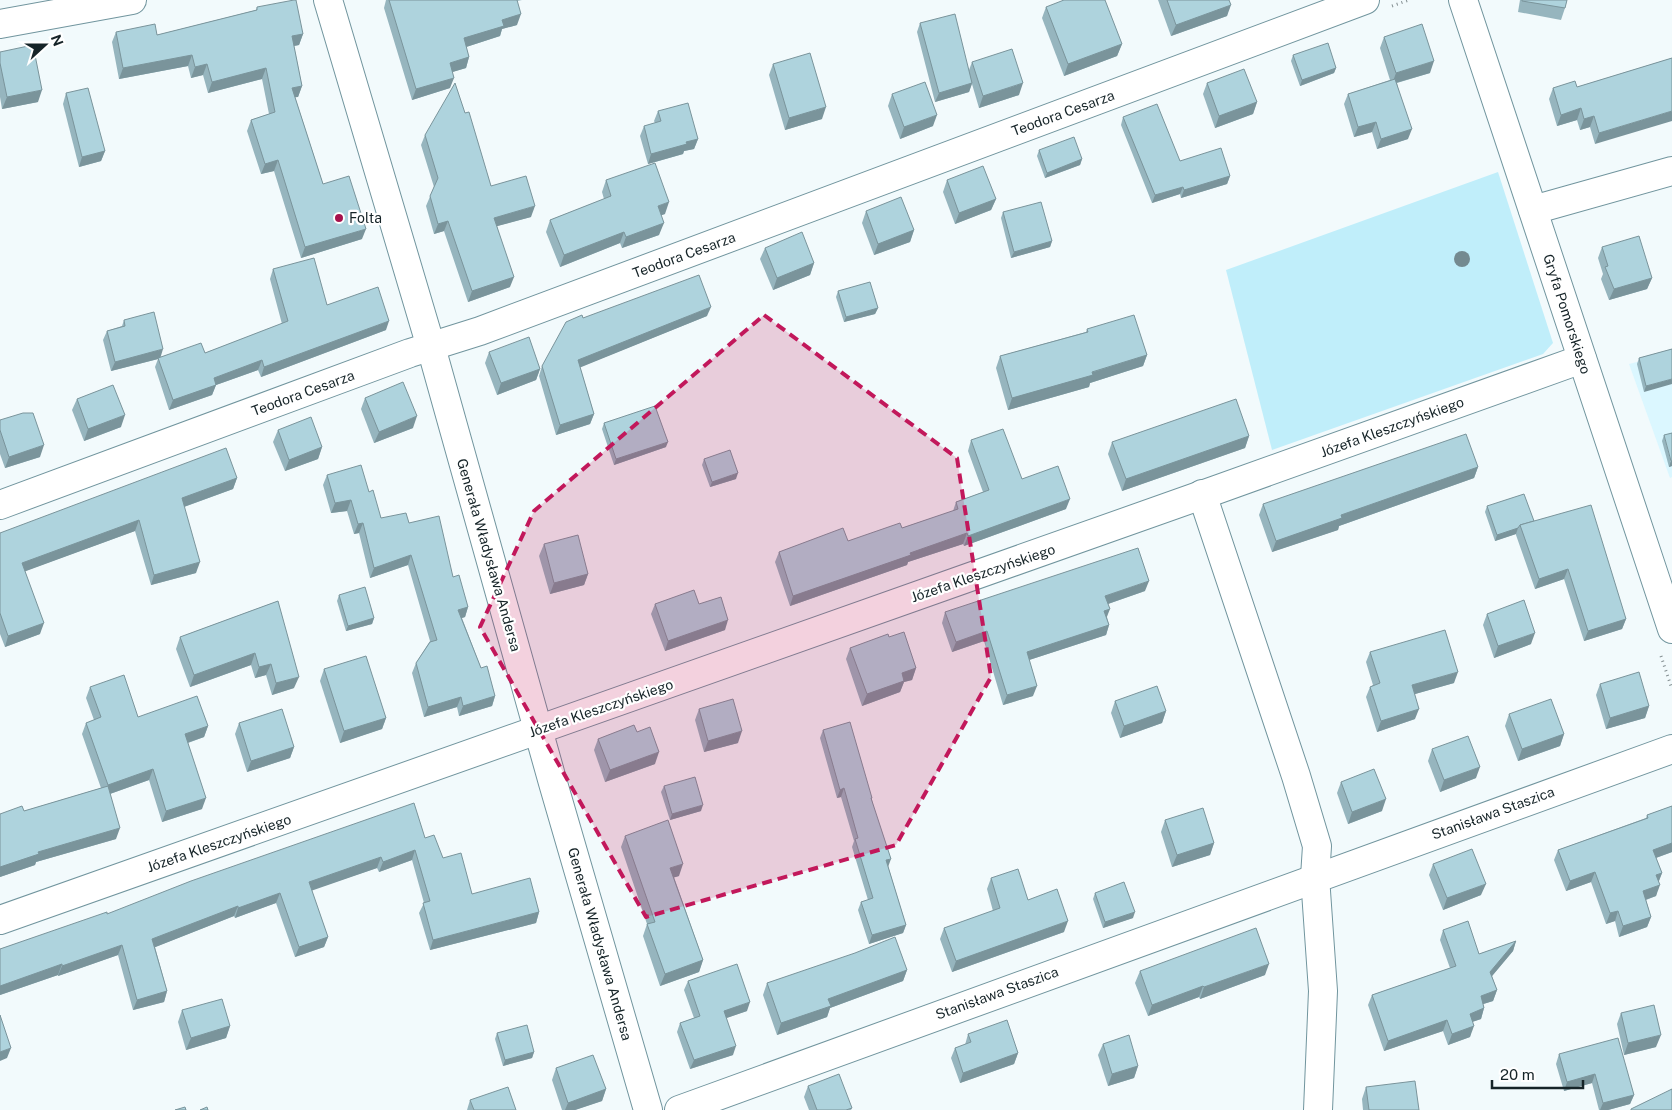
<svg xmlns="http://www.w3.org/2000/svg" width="1672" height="1110" font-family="'Public Sans',sans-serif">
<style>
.built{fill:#dbf7ff}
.green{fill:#c0eefa}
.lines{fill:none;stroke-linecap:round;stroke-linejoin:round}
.street-casing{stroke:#71959e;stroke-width:30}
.path{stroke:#848f92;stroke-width:3;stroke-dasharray:1 4;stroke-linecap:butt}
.street{stroke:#fff;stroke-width:28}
.tree{fill:#748a90}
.wall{fill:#96b5be}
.shaded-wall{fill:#7a949b}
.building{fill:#aed3dd;stroke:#7a949b}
.marked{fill:#c2185b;fill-opacity:0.2;stroke:#c2185b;stroke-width:4;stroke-dasharray:10 6;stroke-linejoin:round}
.poi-dot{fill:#a6124d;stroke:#fff;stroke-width:2}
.labels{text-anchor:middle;stroke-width:4.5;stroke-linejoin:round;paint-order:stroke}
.street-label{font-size:14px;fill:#162428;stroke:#fff}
.poi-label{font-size:14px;fill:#162428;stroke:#fff;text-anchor:start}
</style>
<rect width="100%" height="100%" fill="#f2fafc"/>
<!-- built -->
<path class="built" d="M 1672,353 L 1672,477 L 1670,478 L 1629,364 Z"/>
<!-- green -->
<path class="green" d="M 1498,172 L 1553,343 L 1543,354 L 1272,450 L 1226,270 Z"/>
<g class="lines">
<defs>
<g id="street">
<path d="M 328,0 L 431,347 L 553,783 L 648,1110"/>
<path d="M 1463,0 L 1672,629"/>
<path d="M 0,24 L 132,0"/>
<path d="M 1533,210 L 1672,171"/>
<path d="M 1202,494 L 1296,776 L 1317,846 L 1315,877 L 1323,991 L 1318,1110"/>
<path d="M 0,505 L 410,353 L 480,331 L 1365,0"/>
<path d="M 0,920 L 1216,490 L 1582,359"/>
<path d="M 679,1110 L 1672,749"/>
</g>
</defs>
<!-- street casing -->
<use href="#street" class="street-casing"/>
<!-- path -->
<g class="path">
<path d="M 1392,6 L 1409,0"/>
<path d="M 1661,656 L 1672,689"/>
</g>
<!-- street -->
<use href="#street" class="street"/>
</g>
<!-- trees -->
<circle class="tree" cx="1462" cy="259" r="8"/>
<!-- wall -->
<g class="wall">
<path d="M 386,0 L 522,0 L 517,1 L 517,25 L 502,29 L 500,36 L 466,47 L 469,57 L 466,68 L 452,72 L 450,88 L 412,100 L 384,8 Z"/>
<path d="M 1158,0 L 1229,0 L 1227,16 L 1171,36 Z"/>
<path d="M 1520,0 L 1567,0 L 1565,8 L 1561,20 L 1518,12 Z"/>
<path d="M 257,7 L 303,34 L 299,45 L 294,46 L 302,86 L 298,97 L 295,97 L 323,184 L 362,239 L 301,258 L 274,171 L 261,174 L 247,131 L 251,120 L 269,114 L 262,79 L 208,93 L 203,75 L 191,78 L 188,66 L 119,79 L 112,42 L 116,32 L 157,35 L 256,10 Z"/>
<path d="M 1046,7 L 1122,44 L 1117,56 L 1064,76 L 1042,18 Z"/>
<path d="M 920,23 L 969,70 L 972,62 L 1019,95 L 979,108 L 972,84 L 969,92 L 935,102 L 917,32 Z"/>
<path d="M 1384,37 L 1430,73 L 1397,83 L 1408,139 L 1377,149 L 1372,132 L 1354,137 L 1344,104 L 1348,94 L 1390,80 L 1380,48 Z"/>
<path d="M 0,52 L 38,102 L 2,109 L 0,97 Z"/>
<path d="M 1293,55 L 1336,68 L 1334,73 L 1300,86 L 1291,61 Z"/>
<path d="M 1672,58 L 1595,144 L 1590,127 L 1580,130 L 1577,120 L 1557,126 L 1549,99 L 1553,88 L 1577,87 Z"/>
<path d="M 773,64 L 822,119 L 785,130 L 769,75 Z"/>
<path d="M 1207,83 L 1257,102 L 1253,114 L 1215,128 L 1203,94 Z"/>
<path d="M 66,93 L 105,151 L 101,161 L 79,167 L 63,104 Z"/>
<path d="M 892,94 L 933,126 L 900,139 L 888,106 Z"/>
<path d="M 658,111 L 698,139 L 694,149 L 684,151 L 683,154 L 648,164 L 640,136 L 644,126 L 655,123 L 654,121 Z"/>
<path d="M 465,113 L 491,186 L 531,217 L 497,226 L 510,287 L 468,302 L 444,231 L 434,234 L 426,206 L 434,187 L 421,145 L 425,135 Z"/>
<path d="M 1123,117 L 1180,161 L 1230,176 L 1227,184 L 1181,198 L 1180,194 L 1152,203 L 1121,125 Z"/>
<path d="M 1039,150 L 1082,159 L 1080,165 L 1045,178 L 1037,156 Z"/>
<path d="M 606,180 L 665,214 L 661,215 L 659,235 L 622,248 L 620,243 L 560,267 L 546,232 L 550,220 L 604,199 L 602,192 Z"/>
<path d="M 947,180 L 996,199 L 991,210 L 955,224 L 943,192 Z"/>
<path d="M 866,211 L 914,230 L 910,242 L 874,255 L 862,223 Z"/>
<path d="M 1003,212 L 1052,241 L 1050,247 L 1011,258 L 1001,218 Z"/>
<path d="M 1602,247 L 1652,278 L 1647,289 L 1609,300 L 1601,279 L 1603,274 L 1598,258 Z"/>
<path d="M 765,248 L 814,263 L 810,275 L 773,290 L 760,259 Z"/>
<path d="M 273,269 L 327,305 L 386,330 L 261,377 L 258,370 L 216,385 L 212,395 L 169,410 L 155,367 L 158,359 L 111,371 L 103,340 L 107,331 L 122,326 L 124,320 L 160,357 L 205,353 L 282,324 L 270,279 Z"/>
<path d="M 838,291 L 878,308 L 875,314 L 844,322 L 836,297 Z"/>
<path d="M 707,316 L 580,367 L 594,414 L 590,424 L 556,435 L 539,376 L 542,366 L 583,318 Z"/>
<path d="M 1087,329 L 1147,355 L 1143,366 L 1090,383 L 1089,387 L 1008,410 L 996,368 L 1000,356 L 1086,332 Z"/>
<path d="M 1672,349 L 1644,392 L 1637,364 L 1639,358 Z"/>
<path d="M 489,352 L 540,369 L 536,380 L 497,395 L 485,363 Z"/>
<path d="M 365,398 L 413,428 L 374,443 L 361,409 Z"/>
<path d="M 77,399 L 121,427 L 84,441 L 72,410 Z"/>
<path d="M 0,420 L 40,457 L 5,468 L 0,454 Z"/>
<path d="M 604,423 L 666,447 L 614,465 L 602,429 Z"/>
<path d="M 278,430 L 322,447 L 318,459 L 285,471 L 273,442 Z"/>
<path d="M 1664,435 L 1672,466 L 1669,467 L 1662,441 Z"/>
<path d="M 1249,436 L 1245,448 L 1122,491 L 1108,454 L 1112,442 Z"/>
<path d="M 971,440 L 1022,479 L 1066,509 L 964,546 L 963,544 L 908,562 L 907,565 L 790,606 L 775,562 L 779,552 L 848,541 L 902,528 L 953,511 L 956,502 L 983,492 L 968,451 Z"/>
<path d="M 704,459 L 736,479 L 710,487 L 702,465 Z"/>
<path d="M 1478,467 L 1474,478 L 1339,526 L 1338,530 L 1272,552 L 1259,515 L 1263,504 Z"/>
<path d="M 327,475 L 369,492 L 381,518 L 409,523 L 453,577 L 468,607 L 465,617 L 462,618 L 481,668 L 495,696 L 492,706 L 459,716 L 457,707 L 424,717 L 412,673 L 416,663 L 430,641 L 408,565 L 370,578 L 359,533 L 354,534 L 347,511 L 331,513 L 323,485 Z"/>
<path d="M 237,478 L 233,489 L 184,507 L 196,573 L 151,585 L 135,531 L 25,571 L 40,634 L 5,647 L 0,634 L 0,533 Z"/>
<path d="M 1487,506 L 1534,521 L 1626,619 L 1622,629 L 1584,641 L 1564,579 L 1535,589 L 1516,535 L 1516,534 L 1495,541 L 1485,512 Z"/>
<path d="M 544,544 L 588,574 L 584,585 L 550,594 L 539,556 Z"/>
<path d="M 1145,591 L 1108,604 L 1107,617 L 1109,625 L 1106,635 L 1029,660 L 1033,696 L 1003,705 L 984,641 L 952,652 L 942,623 L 945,612 Z"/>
<path d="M 339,595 L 374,618 L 372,624 L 346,631 L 337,601 Z"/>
<path d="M 278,601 L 294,688 L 272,695 L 266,675 L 255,678 L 251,665 L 190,687 L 176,649 L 180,637 Z"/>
<path d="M 655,604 L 699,604 L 725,630 L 665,651 L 651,614 Z"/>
<path d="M 1487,614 L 1531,644 L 1494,658 L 1483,625 Z"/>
<path d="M 889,637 L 916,668 L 912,680 L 904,682 L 900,692 L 862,706 L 846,659 L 850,648 Z"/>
<path d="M 1370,652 L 1454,683 L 1415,694 L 1415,719 L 1377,732 L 1366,697 L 1370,687 L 1373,685 L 1366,662 Z"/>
<path d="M 324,669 L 386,718 L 382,729 L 340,743 L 320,681 Z"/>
<path d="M 1600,684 L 1649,706 L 1645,718 L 1606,729 L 1596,695 Z"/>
<path d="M 90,687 L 138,717 L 208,726 L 204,737 L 188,743 L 202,809 L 162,822 L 149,780 L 110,794 L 116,839 L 36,862 L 35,865 L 0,877 L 0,814 L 24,811 L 101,788 L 82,734 L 86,723 L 94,720 L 86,698 Z"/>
<path d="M 1115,701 L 1166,711 L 1162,723 L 1120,738 L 1111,713 Z"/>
<path d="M 699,709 L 738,743 L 704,752 L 695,720 Z"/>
<path d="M 1509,714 L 1564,734 L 1560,746 L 1518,761 L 1505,726 Z"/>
<path d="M 239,723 L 294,747 L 290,758 L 247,772 L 235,734 Z"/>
<path d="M 823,730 L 872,798 L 872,800 L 888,866 L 906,925 L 903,933 L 869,944 L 858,910 L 861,902 L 868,900 L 852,847 L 854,841 L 841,797 L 837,798 L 820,738 Z"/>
<path d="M 637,732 L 655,764 L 605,782 L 594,750 L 598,739 Z"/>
<path d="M 1432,749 L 1476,778 L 1440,792 L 1428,761 Z"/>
<path d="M 1341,782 L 1382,811 L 1348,824 L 1337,793 Z"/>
<path d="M 664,786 L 701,811 L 670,820 L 661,792 Z"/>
<path d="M 1672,806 L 1672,852 L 1656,858 L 1662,873 L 1659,881 L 1656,896 L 1646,900 L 1651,917 L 1647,927 L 1619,937 L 1615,921 L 1606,924 L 1591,882 L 1566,891 L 1554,860 L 1558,850 L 1646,818 L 1647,815 Z"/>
<path d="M 1165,820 L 1214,843 L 1210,855 L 1172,867 L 1161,832 Z"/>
<path d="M 625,836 L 679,876 L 674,877 L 703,960 L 699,972 L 660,986 L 643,936 L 647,924 L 621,847 Z"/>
<path d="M 425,838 L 472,894 L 539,912 L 536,923 L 430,950 L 419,913 L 424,903 L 412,860 L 379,872 L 377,868 L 311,890 L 328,937 L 324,947 L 295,957 L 276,903 L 235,918 L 234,916 L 155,947 L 167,991 L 164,1002 L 133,1010 L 118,955 L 58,976 L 58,975 L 0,995 L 0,949 L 107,914 Z"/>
<path d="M 1433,864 L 1481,895 L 1443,910 L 1429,875 Z"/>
<path d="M 991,878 L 1028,900 L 1064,932 L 952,972 L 940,939 L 944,928 L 993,911 L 987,889 Z"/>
<path d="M 1095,893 L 1133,918 L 1103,928 L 1093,899 Z"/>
<path d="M 1443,930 L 1479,954 L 1516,941 L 1513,951 L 1492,976 L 1497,990 L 1493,1001 L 1483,1004 L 1484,1008 L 1481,1019 L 1472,1022 L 1470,1037 L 1448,1045 L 1443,1031 L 1384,1051 L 1368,1005 L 1372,995 L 1450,968 L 1440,940 Z"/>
<path d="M 907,970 L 903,981 L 830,1008 L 827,1017 L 777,1035 L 763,995 L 767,983 Z"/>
<path d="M 1140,971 L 1265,975 L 1200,999 L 1199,997 L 1148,1016 L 1135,983 Z"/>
<path d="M 688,981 L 747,1011 L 726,1018 L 733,1055 L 690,1069 L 677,1032 L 680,1023 L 694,1018 L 684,990 Z"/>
<path d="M 182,1010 L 230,1026 L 226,1038 L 186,1050 L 178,1022 Z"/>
<path d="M 1621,1013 L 1656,1047 L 1624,1055 L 1617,1024 Z"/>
<path d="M 497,1033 L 534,1052 L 532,1058 L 503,1066 L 495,1039 Z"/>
<path d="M 968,1034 L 1018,1053 L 1014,1064 L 960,1083 L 951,1058 L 955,1048 L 965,1045 Z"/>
<path d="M 1103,1044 L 1138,1066 L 1134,1078 L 1108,1086 L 1098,1055 Z"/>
<path d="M 1559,1054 L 1634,1095 L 1630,1104 L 1608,1110 L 1599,1110 L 1592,1083 L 1564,1091 L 1556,1064 Z"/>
<path d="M 556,1068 L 606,1089 L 602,1101 L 575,1110 L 562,1110 L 552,1080 Z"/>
<path d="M 808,1086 L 852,1108 L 851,1110 L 809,1110 L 804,1097 Z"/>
<path d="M 1366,1087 L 1419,1110 L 1363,1110 L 1362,1099 Z"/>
<path d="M 470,1100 L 516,1110 L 467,1110 Z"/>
</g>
<!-- shaded-wall -->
<g class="shaded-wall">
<path d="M 1231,5 L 1227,16 L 1171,36 L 1176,25 Z"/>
<path d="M 521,14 L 517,25 L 502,29 L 500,36 L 460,49 L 464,38 L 502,20 Z"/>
<path d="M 303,34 L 299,45 L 288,47 L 292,36 Z"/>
<path d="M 1122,44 L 1117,56 L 1064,76 L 1068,64 Z"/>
<path d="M 192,55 L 188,66 L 119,79 L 123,68 Z"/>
<path d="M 469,57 L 466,68 L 446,74 L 450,63 Z"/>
<path d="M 1434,61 L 1430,73 L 1392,84 L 1396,73 Z"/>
<path d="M 207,64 L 203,75 L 191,78 L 195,67 Z"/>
<path d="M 266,68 L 262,79 L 208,93 L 212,82 Z"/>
<path d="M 1336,68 L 1334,73 L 1300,86 L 1302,80 Z"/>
<path d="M 454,78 L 450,88 L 412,100 L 416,89 Z"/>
<path d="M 972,83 L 969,92 L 935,102 L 939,93 Z"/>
<path d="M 1023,83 L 1019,95 L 979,108 L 983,96 Z"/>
<path d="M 302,86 L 298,97 L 288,98 L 292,88 Z"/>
<path d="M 42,90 L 38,102 L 2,109 L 7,97 Z"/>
<path d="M 1257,102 L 1253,114 L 1215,128 L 1219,116 Z"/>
<path d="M 826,107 L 822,119 L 785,130 L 789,118 Z"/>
<path d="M 1581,108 L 1577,120 L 1557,126 L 1561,115 Z"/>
<path d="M 1672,111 L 1672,121 L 1595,144 L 1599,133 Z"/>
<path d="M 937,115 L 933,126 L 900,139 L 904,127 Z"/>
<path d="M 1594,116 L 1590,127 L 1580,130 L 1584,119 Z"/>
<path d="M 1376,122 L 1372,132 L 1354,137 L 1358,127 Z"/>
<path d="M 1412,129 L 1408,139 L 1377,149 L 1381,139 Z"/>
<path d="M 698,139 L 694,149 L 684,151 L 683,154 L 648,164 L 651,154 L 686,142 Z"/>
<path d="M 105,151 L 101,161 L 79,167 L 82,157 Z"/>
<path d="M 1082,159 L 1080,165 L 1045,178 L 1047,173 Z"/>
<path d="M 278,160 L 274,171 L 261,174 L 265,164 Z"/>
<path d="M 1230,176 L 1227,184 L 1181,198 L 1184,190 Z"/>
<path d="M 1183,187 L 1180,194 L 1152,203 L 1155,195 Z"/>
<path d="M 996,199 L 991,210 L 955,224 L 959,213 Z"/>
<path d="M 669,202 L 665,214 L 653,218 L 658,206 Z"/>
<path d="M 535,206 L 531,217 L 490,228 L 494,218 Z"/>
<path d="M 448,221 L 444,231 L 434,234 L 438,224 Z"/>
<path d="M 664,223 L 659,235 L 622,248 L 626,237 Z"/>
<path d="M 366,229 L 362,239 L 301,258 L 305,247 Z"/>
<path d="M 914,230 L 910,242 L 874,255 L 878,244 Z"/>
<path d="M 624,232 L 620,243 L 560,267 L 564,255 Z"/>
<path d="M 1052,241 L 1050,247 L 1011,258 L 1014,252 Z"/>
<path d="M 814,263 L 810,275 L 773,290 L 777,278 Z"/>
<path d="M 514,277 L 510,287 L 468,302 L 472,291 Z"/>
<path d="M 1652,278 L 1647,289 L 1609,300 L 1614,289 Z"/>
<path d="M 711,307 L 707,316 L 574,370 L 578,360 Z"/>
<path d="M 878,308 L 875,314 L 844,322 L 846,317 Z"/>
<path d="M 389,321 L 386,330 L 261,377 L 264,367 Z"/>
<path d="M 163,349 L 160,359 L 158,358 L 158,359 L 111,371 L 115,362 Z"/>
<path d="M 1147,355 L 1143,366 L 1090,383 L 1089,387 L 1008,410 L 1012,398 Z"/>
<path d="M 262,360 L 258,370 L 216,385 L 212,395 L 169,410 L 173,400 L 214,378 Z"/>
<path d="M 540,369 L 536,380 L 497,395 L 501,383 Z"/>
<path d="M 1672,379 L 1672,384 L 1644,392 L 1646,386 Z"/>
<path d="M 594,414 L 590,424 L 556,435 L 560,425 Z"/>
<path d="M 125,415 L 121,427 L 84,441 L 88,429 Z"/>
<path d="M 417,416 L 413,428 L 374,443 L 379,432 Z"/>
<path d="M 1249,436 L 1245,448 L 1122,491 L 1126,479 Z"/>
<path d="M 668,442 L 666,447 L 614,465 L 616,459 Z"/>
<path d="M 44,445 L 40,457 L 5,468 L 9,457 Z"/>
<path d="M 322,447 L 318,459 L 285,471 L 289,460 Z"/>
<path d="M 1671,461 L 1672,461 L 1672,466 L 1669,467 Z"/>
<path d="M 1478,467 L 1474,478 L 1339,526 L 1338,530 L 1272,552 L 1276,541 L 1341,515 Z"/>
<path d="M 738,473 L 736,479 L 710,487 L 712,482 Z"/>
<path d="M 237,478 L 233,489 L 178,509 L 182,498 Z"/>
<path d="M 1070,499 L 1066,509 L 964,546 L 968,536 Z"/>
<path d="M 351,500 L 347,511 L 331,513 L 335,503 Z"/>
<path d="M 139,520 L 135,531 L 18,574 L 22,563 Z"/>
<path d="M 363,523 L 359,533 L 354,534 L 358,524 Z"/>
<path d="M 1518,528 L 1516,534 L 1495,541 L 1497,535 Z"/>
<path d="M 967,533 L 963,544 L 908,562 L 907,565 L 790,606 L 793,596 L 910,553 Z"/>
<path d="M 411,555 L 408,565 L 370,578 L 374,568 Z"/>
<path d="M 200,562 L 196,573 L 151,585 L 154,575 Z"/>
<path d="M 1568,569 L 1564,579 L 1535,589 L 1539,579 Z"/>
<path d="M 588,574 L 584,585 L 550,594 L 554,583 Z"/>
<path d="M 1149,581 L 1145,591 L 1102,606 L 1105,596 Z"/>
<path d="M 468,607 L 465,617 L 455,620 L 458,610 Z"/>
<path d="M 1110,609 L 1106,619 L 1104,611 Z"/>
<path d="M 374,618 L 372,624 L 346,631 L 348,626 Z"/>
<path d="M 1626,619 L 1622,629 L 1584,641 L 1588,631 Z"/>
<path d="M 728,620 L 725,630 L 665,651 L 668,641 Z"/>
<path d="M 44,623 L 40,634 L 5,647 L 8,636 Z"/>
<path d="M 1109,625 L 1106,635 L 1023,662 L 1027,652 Z"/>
<path d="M 987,631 L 984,641 L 952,652 L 956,642 Z"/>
<path d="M 1535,633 L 1531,644 L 1494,658 L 1498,646 Z"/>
<path d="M 255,653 L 251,665 L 190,687 L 194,675 Z"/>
<path d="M 271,664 L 266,675 L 255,678 L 259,667 Z"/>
<path d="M 916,668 L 912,680 L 904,682 L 900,692 L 862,706 L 867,694 L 902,673 Z"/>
<path d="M 1458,672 L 1454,683 L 1408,696 L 1412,685 Z"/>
<path d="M 299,677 L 294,688 L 272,695 L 276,683 Z"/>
<path d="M 1037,686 L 1033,696 L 1003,705 L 1007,695 Z"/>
<path d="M 495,696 L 492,706 L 459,716 L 463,706 Z"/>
<path d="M 461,697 L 457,707 L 424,717 L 428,707 Z"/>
<path d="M 1649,706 L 1645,718 L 1606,729 L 1610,718 Z"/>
<path d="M 1419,709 L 1415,719 L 1377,732 L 1381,721 Z"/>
<path d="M 1166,711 L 1162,723 L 1120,738 L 1124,726 Z"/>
<path d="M 386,718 L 382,729 L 340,743 L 344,731 Z"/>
<path d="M 208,726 L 204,737 L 181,745 L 185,734 Z"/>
<path d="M 742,731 L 738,743 L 704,752 L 708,741 Z"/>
<path d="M 1564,734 L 1560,746 L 1518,761 L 1522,749 Z"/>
<path d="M 294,747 L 290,758 L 247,772 L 251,761 Z"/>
<path d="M 659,752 L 655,764 L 605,782 L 610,770 Z"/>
<path d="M 1480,767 L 1476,778 L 1440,792 L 1444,780 Z"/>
<path d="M 153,769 L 149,780 L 104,796 L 108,785 Z"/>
<path d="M 844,788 L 841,797 L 837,798 L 840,790 Z"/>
<path d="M 206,798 L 202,809 L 162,822 L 166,811 Z"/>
<path d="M 1386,799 L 1382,811 L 1348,824 L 1352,812 Z"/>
<path d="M 703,805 L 701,811 L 670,820 L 672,814 Z"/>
<path d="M 120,828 L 116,839 L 36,862 L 35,865 L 0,877 L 0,867 L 38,852 Z"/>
<path d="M 1214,843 L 1210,855 L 1172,867 L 1177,855 Z"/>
<path d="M 1672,843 L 1672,852 L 1650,860 L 1653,850 Z"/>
<path d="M 415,850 L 412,860 L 379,872 L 383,862 Z"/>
<path d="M 381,857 L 377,868 L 305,893 L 309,882 Z"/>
<path d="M 891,859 L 888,867 L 886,860 Z"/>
<path d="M 683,864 L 679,876 L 666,880 L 670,868 Z"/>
<path d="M 1595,872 L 1591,882 L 1566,891 L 1570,881 Z"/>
<path d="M 1662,873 L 1658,883 L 1656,875 Z"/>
<path d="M 1486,884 L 1481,895 L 1443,910 L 1447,898 Z"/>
<path d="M 1660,885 L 1656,896 L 1639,902 L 1643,891 Z"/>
<path d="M 280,893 L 276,903 L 235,918 L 238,908 Z"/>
<path d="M 238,906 L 234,916 L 148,950 L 152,939 Z"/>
<path d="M 1618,911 L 1615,921 L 1606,924 L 1610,913 Z"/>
<path d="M 539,912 L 536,923 L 430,950 L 433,940 Z"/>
<path d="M 1135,912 L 1133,918 L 1103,928 L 1105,922 Z"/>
<path d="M 1651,917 L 1647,927 L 1619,937 L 1623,926 Z"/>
<path d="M 1068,921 L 1064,932 L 952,972 L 956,961 Z"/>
<path d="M 906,925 L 903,933 L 869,944 L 872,935 Z"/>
<path d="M 328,937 L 324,947 L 295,957 L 299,947 Z"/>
<path d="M 1516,941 L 1513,951 L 1487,982 L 1490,972 Z"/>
<path d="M 122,945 L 118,955 L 58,976 L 62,966 Z"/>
<path d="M 703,960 L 699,972 L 660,986 L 665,974 Z"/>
<path d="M 62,964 L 58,975 L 0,995 L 0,986 Z"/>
<path d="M 1269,964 L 1265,975 L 1200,999 L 1204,987 Z"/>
<path d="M 907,970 L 903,981 L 830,1008 L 827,1017 L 777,1035 L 781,1023 L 828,999 Z"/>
<path d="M 1203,986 L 1199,997 L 1148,1016 L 1152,1005 Z"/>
<path d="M 1497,990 L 1493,1001 L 1477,1006 L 1481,996 Z"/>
<path d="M 167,991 L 164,1002 L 133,1010 L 137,1000 Z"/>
<path d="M 750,1002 L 747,1011 L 721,1020 L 724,1011 Z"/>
<path d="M 1484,1008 L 1481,1019 L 1466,1024 L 1470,1014 Z"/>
<path d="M 1447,1020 L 1443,1031 L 1384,1051 L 1388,1041 Z"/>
<path d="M 230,1026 L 226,1038 L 186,1050 L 191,1038 Z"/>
<path d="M 1474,1026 L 1470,1037 L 1448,1045 L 1452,1034 Z"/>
<path d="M 1661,1035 L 1656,1047 L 1624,1055 L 1628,1043 Z"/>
<path d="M 736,1046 L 733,1055 L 690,1069 L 694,1060 Z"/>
<path d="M 11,1048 L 7,1058 L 0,1061 L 0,1052 Z"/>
<path d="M 534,1052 L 532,1058 L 503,1066 L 505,1060 Z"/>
<path d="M 1018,1053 L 1014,1064 L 960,1083 L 963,1073 Z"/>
<path d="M 1138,1066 L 1134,1078 L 1108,1086 L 1112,1074 Z"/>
<path d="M 1595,1074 L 1592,1083 L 1564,1091 L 1567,1082 Z"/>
<path d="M 606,1089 L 602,1101 L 575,1110 L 565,1110 L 568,1103 Z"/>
<path d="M 1634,1095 L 1630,1104 L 1608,1110 L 1600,1110 L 1603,1103 Z"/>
</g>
<!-- building -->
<g class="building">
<path d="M 294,0 L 296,0 L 303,34 L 292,36 L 302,86 L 292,88 L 323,184 L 349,176 L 366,229 L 305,247 L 278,160 L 265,164 L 251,120 L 275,112 L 266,68 L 212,82 L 207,64 L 195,67 L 192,55 L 123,68 L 116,32 L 155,24 L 157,35 L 257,10 L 257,7 Z"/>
<path d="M 389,0 L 517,0 L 521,14 L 502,20 L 504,26 L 464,38 L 469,57 L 450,63 L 454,78 L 416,89 Z"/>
<path d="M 1064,0 L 1105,0 L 1122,44 L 1068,64 L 1046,7 Z"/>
<path d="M 1167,0 L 1229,0 L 1231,5 L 1176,25 Z"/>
<path d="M 1522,0 L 1567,0 L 1565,8 L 1522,1 Z"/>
<path d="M 955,14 L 972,83 L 939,93 L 920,23 Z"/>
<path d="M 1422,24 L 1434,61 L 1396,73 L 1384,37 Z"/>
<path d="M 1328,43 L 1336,68 L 1302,80 L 1293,55 Z"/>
<path d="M 33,45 L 42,90 L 7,97 L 0,63 L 0,52 Z"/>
<path d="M 1012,49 L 1023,83 L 983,96 L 972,62 Z"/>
<path d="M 810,53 L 826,107 L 789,118 L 773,64 Z"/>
<path d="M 1672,58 L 1672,111 L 1599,133 L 1594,116 L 1584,119 L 1581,108 L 1561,115 L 1553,88 L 1575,81 L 1577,87 Z"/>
<path d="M 1244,69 L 1257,102 L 1219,116 L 1207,83 Z"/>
<path d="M 1395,79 L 1412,129 L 1381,139 L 1376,122 L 1358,127 L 1348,94 Z"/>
<path d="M 925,82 L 937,115 L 904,127 L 892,94 Z"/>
<path d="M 455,83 L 465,113 L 469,112 L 491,186 L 526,176 L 535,206 L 494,218 L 514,277 L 472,291 L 448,221 L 438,224 L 430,196 L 438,178 L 425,135 Z"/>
<path d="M 88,88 L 105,151 L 82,157 L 66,93 Z"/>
<path d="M 688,103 L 698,139 L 686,142 L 687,144 L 651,154 L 644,126 L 661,121 L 658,111 Z"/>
<path d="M 1157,104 L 1180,161 L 1221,148 L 1230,176 L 1184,190 L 1183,187 L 1155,195 L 1123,117 Z"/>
<path d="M 1074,137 L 1082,159 L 1047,173 L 1039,150 Z"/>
<path d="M 655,163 L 669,202 L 658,206 L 664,223 L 626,237 L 624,232 L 564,255 L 550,220 L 611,196 L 606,180 Z"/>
<path d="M 983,166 L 996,199 L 959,213 L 947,180 Z"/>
<path d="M 901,197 L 914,230 L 878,244 L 866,211 Z"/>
<path d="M 1041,202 L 1052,241 L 1014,252 L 1003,212 Z"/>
<path d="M 802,232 L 814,263 L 777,278 L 765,248 Z"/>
<path d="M 1639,236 L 1652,278 L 1614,289 L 1605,267 L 1608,266 L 1602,247 Z"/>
<path d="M 314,258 L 327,305 L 378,287 L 389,321 L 264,367 L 262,360 L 214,378 L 216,385 L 173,400 L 158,358 L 201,343 L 205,353 L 288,321 L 273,269 Z"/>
<path d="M 699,275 L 711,307 L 578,360 L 594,414 L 560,425 L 542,366 L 566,322 L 582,315 L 583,318 Z"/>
<path d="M 870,282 L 878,308 L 846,317 L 838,291 Z"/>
<path d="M 154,312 L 163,349 L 115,362 L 107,331 L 125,326 L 124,320 Z"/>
<path d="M 1134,315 L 1147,355 L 1092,372 L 1093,375 L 1012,398 L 1000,356 L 1088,332 L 1087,329 Z"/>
<path d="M 529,337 L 540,369 L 501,383 L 489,352 Z"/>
<path d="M 1672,349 L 1672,379 L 1646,386 L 1639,358 Z"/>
<path d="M 403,382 L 417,416 L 379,432 L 365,398 Z"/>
<path d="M 113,385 L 125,415 L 88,429 L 77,399 Z"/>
<path d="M 1236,399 L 1249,436 L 1126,479 L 1112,442 Z"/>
<path d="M 655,406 L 668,442 L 616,459 L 604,423 Z"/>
<path d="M 23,413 L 33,413 L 44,445 L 9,457 L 0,430 L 0,420 Z"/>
<path d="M 311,417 L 322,447 L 289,460 L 278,430 Z"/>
<path d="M 1003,429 L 1022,479 L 1058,466 L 1070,499 L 968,536 L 967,533 L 910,553 L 911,555 L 793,596 L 779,552 L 843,528 L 848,541 L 900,523 L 902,528 L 958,509 L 956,502 L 989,490 L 971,440 Z"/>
<path d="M 1672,433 L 1672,461 L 1671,461 L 1664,435 Z"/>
<path d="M 1466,434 L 1478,467 L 1341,515 L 1342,518 L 1276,541 L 1263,504 Z"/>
<path d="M 226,448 L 237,478 L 182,498 L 200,562 L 154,575 L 139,520 L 22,563 L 44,623 L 8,636 L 0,613 L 0,533 Z"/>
<path d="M 730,450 L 738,473 L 712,482 L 704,459 Z"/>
<path d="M 361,465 L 369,492 L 373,490 L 381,518 L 406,513 L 409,523 L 439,516 L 453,577 L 459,575 L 468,607 L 458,610 L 481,668 L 487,666 L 495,696 L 463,706 L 461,697 L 428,707 L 416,663 L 430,642 L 437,640 L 411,555 L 374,568 L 363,523 L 358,524 L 351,500 L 335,503 L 327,475 Z"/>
<path d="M 1524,494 L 1534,521 L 1520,525 L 1518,528 L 1497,535 L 1487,506 Z"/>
<path d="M 1591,505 L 1626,619 L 1588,631 L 1568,569 L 1539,579 L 1520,525 Z"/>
<path d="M 578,535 L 588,574 L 554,583 L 544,544 Z"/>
<path d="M 1138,548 L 1149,581 L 1105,596 L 1110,609 L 1104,611 L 1109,625 L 1027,652 L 1037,686 L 1007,695 L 987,631 L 956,642 L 945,612 Z"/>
<path d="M 365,587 L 374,618 L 348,626 L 339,595 Z"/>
<path d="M 694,590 L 699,604 L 721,597 L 728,620 L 668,641 L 655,604 Z"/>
<path d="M 1524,600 L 1535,633 L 1498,646 L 1487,614 Z"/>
<path d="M 278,601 L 299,677 L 276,683 L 271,664 L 259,667 L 255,653 L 194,675 L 180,637 Z"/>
<path d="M 1445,630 L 1458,672 L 1412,685 L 1419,709 L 1381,721 L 1370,687 L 1380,683 L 1370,652 Z"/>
<path d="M 904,632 L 916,668 L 902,673 L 904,681 L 867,694 L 850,648 L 888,634 L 889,637 Z"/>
<path d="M 366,656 L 386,718 L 344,731 L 324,669 Z"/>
<path d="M 1639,672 L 1649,706 L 1610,718 L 1600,684 Z"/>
<path d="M 124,675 L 138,717 L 197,696 L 208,726 L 185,734 L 206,798 L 166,811 L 153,769 L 108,785 L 86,723 L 101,717 L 90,687 Z"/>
<path d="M 1157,686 L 1166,711 L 1124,726 L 1115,701 Z"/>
<path d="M 733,699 L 742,731 L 708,741 L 699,709 Z"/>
<path d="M 1551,699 L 1564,734 L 1522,749 L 1509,714 Z"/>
<path d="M 282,709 L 294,747 L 251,761 L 239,723 Z"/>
<path d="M 850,722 L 872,798 L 871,798 L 891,859 L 886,860 L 906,925 L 872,935 L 861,902 L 873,898 L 855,839 L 858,838 L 844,788 L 840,790 L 823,730 Z"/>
<path d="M 634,725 L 637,732 L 650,727 L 659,752 L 610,770 L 598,739 Z"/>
<path d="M 1468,736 L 1480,767 L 1444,780 L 1432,749 Z"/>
<path d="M 1374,769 L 1386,799 L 1352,812 L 1341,782 Z"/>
<path d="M 695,777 L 703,805 L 672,814 L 664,786 Z"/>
<path d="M 108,786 L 120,828 L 38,852 L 39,854 L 0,867 L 0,814 L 22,806 L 24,811 Z"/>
<path d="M 414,803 L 425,838 L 434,835 L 443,858 L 461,853 L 472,894 L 530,878 L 539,912 L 433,940 L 423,903 L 430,901 L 415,850 L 383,862 L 381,857 L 309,882 L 328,937 L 299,947 L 280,893 L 238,908 L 238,906 L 152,939 L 167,991 L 137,1000 L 122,945 L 62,966 L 62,964 L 0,986 L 0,949 L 107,912 L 107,914 L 191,881 Z"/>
<path d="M 1672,806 L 1672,843 L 1653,850 L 1662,873 L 1656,875 L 1660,885 L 1643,891 L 1651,917 L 1623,926 L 1618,911 L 1610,913 L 1595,872 L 1570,881 L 1558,850 L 1648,818 L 1647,815 Z"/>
<path d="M 1203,808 L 1214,843 L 1177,855 L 1165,820 Z"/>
<path d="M 668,820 L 683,864 L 670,868 L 703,960 L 665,974 L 647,924 L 655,922 L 625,836 Z"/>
<path d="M 1472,849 L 1486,884 L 1447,898 L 1433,864 Z"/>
<path d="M 1018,869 L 1028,900 L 1057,889 L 1068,921 L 956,961 L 944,928 L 1000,908 L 991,878 Z"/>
<path d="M 1124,882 L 1135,912 L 1105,922 L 1095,893 Z"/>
<path d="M 1468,921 L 1479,954 L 1516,941 L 1490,972 L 1497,990 L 1481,996 L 1484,1008 L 1470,1014 L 1474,1026 L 1452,1034 L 1447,1020 L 1388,1041 L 1372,995 L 1456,966 L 1443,930 Z"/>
<path d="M 1256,928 L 1269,964 L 1204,987 L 1203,986 L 1152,1005 L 1140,971 Z"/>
<path d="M 895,937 L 907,970 L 828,999 L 831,1006 L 781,1023 L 767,983 L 855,953 Z"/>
<path d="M 737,964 L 750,1002 L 724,1011 L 736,1046 L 694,1060 L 680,1023 L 700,1016 L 688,981 Z"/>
<path d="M 222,999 L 230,1026 L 191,1038 L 182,1010 Z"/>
<path d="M 1654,1005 L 1661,1035 L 1628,1043 L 1621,1013 Z"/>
<path d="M 0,1015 L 11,1048 L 0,1052 Z"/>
<path d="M 1007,1020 L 1018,1053 L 963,1073 L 955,1048 L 971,1042 L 968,1034 Z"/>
<path d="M 527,1025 L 534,1052 L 505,1060 L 497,1033 Z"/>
<path d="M 1129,1035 L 1138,1066 L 1112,1074 L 1103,1044 Z"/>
<path d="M 1618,1038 L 1634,1095 L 1603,1103 L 1595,1074 L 1567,1082 L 1559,1054 Z"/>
<path d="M 593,1055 L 606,1089 L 568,1103 L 556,1068 Z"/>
<path d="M 839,1074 L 852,1108 L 846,1110 L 817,1110 L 808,1086 Z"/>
<path d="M 1415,1081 L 1419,1110 L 1369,1110 L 1366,1087 Z"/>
<path d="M 508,1087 L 516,1110 L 474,1110 L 470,1100 Z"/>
<path d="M 1672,1089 L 1672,1110 L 1631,1110 L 1631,1109 Z"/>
<path d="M 185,1107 L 186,1110 L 175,1110 Z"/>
<path d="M 207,1107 L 208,1110 L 200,1110 Z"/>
</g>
<!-- marked area -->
<path class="marked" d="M 764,315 L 957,458 L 991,677 L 896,845 L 646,917 L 480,627 L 534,511 Z"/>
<!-- markers -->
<circle class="poi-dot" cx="339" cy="218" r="5"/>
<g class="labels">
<!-- street labels -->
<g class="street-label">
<text transform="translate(1063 113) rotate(-20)" y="5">Teodora Cesarza</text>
<text transform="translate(684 255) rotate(-20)" y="5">Teodora Cesarza</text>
<text transform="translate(1567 314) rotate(72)" y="5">Gryfa Pomorskiego</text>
<text transform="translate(303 393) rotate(-20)" y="5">Teodora Cesarza</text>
<text transform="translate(1392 427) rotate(-20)" y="5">Józefa Kleszczyńskiego</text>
<text transform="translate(489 555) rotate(74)" y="5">Generała Władysława Andersa</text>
<text transform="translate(983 573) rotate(-19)" y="5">Józefa Kleszczyńskiego</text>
<text transform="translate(601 708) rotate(-19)" y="5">Józefa Kleszczyńskiego</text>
<text transform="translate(1493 813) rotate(-20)" y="5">Stanisława Staszica</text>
<text transform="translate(219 843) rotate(-19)" y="5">Józefa Kleszczyńskiego</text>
<text transform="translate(600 944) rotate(74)" y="5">Generała Władysława Andersa</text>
<text transform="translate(997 993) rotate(-20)" y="5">Stanisława Staszica</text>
</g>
<!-- poi labels -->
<g class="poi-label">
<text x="349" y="223">Folta</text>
</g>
</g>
<!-- north arrow -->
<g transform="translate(45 45) rotate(69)" stroke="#ffffff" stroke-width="4" paint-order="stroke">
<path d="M0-4L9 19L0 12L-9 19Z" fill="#162428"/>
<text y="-8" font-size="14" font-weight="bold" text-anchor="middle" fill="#162428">N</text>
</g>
<!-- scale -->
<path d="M1492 1080v8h91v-8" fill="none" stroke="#162428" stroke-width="2.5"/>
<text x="1500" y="1080" font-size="15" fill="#162428" stroke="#ffffff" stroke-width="4" paint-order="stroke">20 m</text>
</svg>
